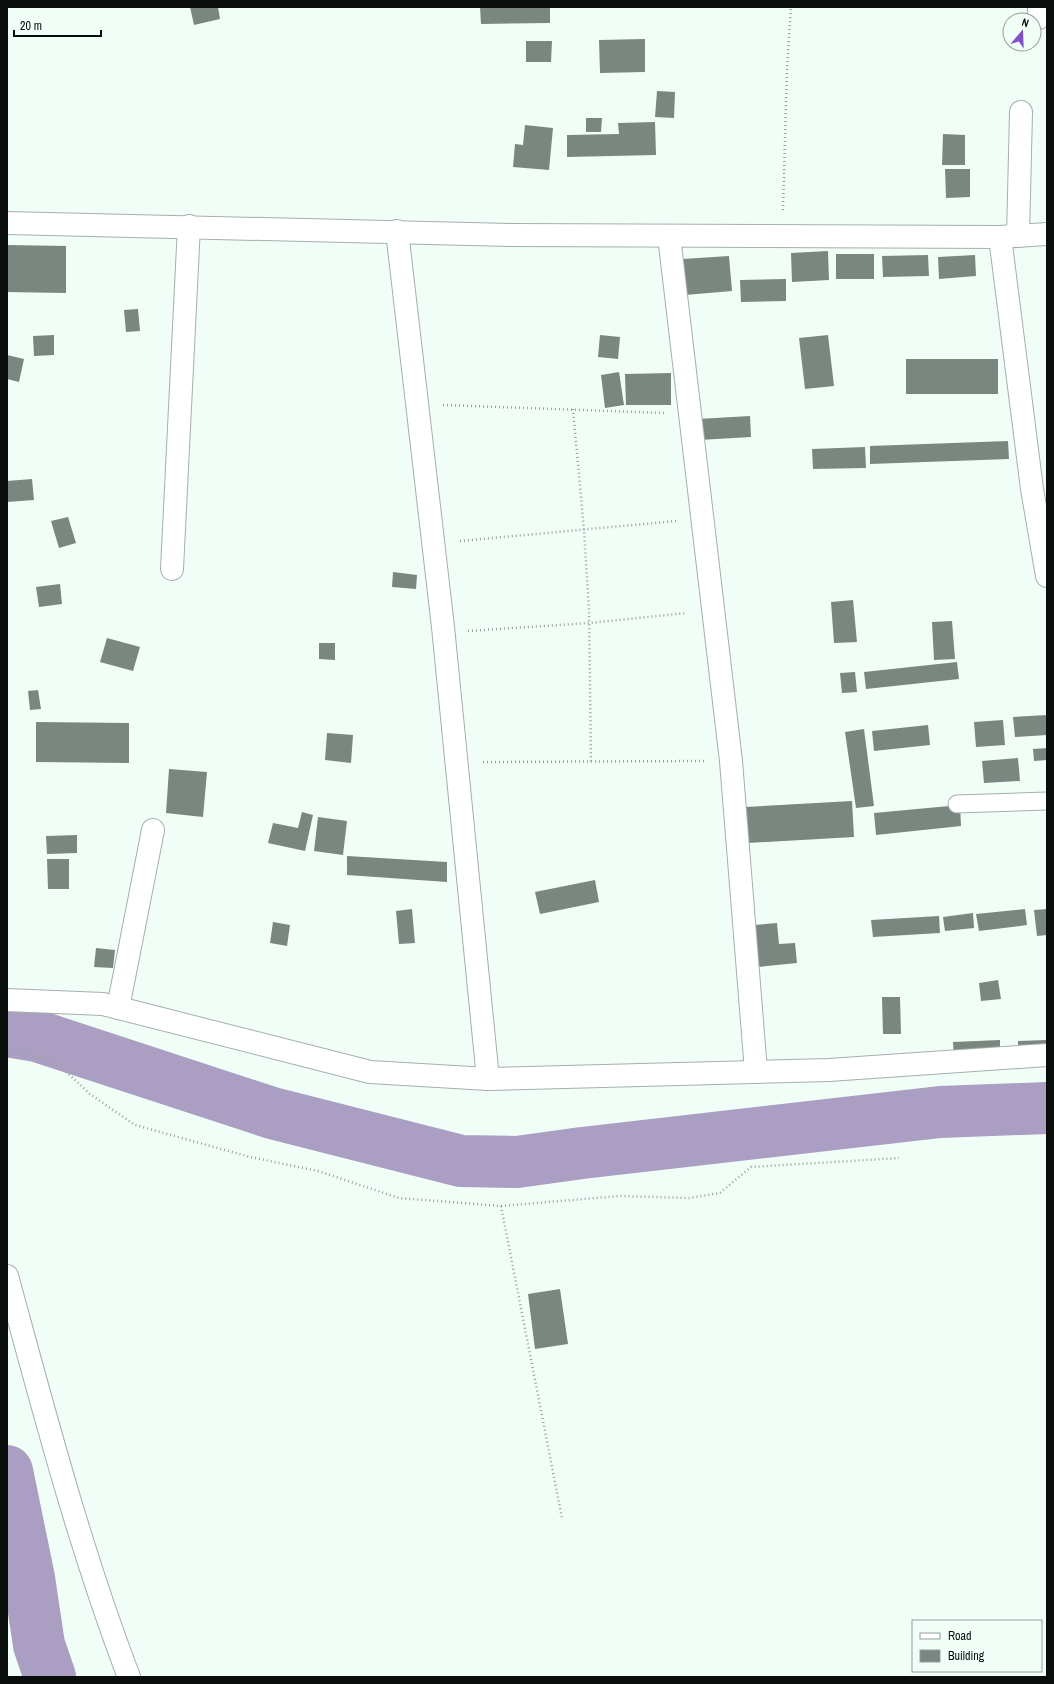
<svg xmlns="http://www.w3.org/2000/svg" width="1054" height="1684" font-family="'Archivo Narrow',sans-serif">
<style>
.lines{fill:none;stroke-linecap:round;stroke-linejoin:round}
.river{stroke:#aa9fc2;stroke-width:52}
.building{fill:#7a8680}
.service-casing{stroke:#a4b0aa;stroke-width:19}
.minor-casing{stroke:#a4b0aa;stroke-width:24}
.path{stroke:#97a19c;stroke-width:2.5;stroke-dasharray:1 3;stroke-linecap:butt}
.service{stroke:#fff;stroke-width:17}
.minor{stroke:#fff;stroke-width:22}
</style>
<rect width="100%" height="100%" fill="#f1fef8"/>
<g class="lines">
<!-- river -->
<g class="river">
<path d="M 7,1031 L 37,1036 L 272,1113 L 461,1161 L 517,1162 L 582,1153 L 940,1112 L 1047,1108"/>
<path d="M 7,1471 L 29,1578 L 39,1645 L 50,1677"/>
</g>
</g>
<!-- building -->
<g class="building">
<path d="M 190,7 L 218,7 L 220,19 L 194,25 Z"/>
<path d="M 480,7 L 550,7 L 550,23 L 481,24 Z"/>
<path d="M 645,39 L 645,72 L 600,73 L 599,40 Z"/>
<path d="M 526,41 L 552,41 L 551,62 L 526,62 Z"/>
<path d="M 657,91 L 675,92 L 674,118 L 655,117 Z"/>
<path d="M 586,118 L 602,118 L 601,132 L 586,132 Z"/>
<path d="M 655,122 L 656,155 L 567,157 L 567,135 L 619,134 L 618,123 Z"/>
<path d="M 525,125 L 553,128 L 549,170 L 513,167 L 515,144 L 523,145 Z"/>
<path d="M 943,134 L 965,135 L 965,165 L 942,165 Z"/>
<path d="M 945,169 L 970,169 L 970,197 L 946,198 Z"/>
<path d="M 7,245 L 66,246 L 66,293 L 7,292 Z"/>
<path d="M 828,251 L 829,280 L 792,282 L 791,253 Z"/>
<rect x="836" y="254" width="38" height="25"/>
<path d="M 928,255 L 929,276 L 883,277 L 882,256 Z"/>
<path d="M 975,255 L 976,276 L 939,279 L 938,257 Z"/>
<path d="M 729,256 L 732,291 L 685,295 L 683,259 Z"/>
<path d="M 786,279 L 786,301 L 741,302 L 740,280 Z"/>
<path d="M 138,309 L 140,331 L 126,332 L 124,310 Z"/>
<path d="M 54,335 L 54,355 L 34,356 L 33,336 Z"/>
<path d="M 600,335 L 620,337 L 618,359 L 598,357 Z"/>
<path d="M 828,335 L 834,386 L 805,389 L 799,338 Z"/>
<path d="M 7,355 L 24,359 L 19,382 L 7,379 Z"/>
<rect x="906" y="359" width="92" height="35"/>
<path d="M 619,372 L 624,405 L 605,408 L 601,375 Z"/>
<path d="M 671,373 L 671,405 L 626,405 L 625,374 Z"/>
<path d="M 750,416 L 751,437 L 699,440 L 698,419 Z"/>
<path d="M 1008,441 L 1009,459 L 870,464 L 870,446 Z"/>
<path d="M 865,447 L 866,468 L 813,469 L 812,449 Z"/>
<path d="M 32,479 L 34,500 L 7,502 L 7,481 Z"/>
<path d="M 68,517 L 76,543 L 59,548 L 51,521 Z"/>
<path d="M 393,572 L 417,575 L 416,589 L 392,587 Z"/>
<path d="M 60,584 L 62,604 L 39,607 L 36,587 Z"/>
<path d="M 853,600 L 857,642 L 834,643 L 831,602 Z"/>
<path d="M 952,621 L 955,659 L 934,660 L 932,622 Z"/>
<path d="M 107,638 L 140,647 L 133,671 L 100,662 Z"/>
<path d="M 319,643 L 335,643 L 335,660 L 319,659 Z"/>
<path d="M 957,662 L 959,679 L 866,689 L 864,672 Z"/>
<path d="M 855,672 L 857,692 L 842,693 L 840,673 Z"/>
<path d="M 38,690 L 41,709 L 30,710 L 28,691 Z"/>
<path d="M 1047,715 L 1047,735 L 1015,737 L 1013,717 Z"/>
<path d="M 1003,720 L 1005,745 L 976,747 L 974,722 Z"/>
<path d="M 36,722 L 129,723 L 129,763 L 36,762 Z"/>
<path d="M 928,725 L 930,745 L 874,751 L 872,731 Z"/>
<path d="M 864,729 L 874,806 L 856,808 L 845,732 Z"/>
<path d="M 327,733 L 353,735 L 351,763 L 325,760 Z"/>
<path d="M 1047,748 L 1047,760 L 1034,761 L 1033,749 Z"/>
<path d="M 1018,758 L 1020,781 L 984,783 L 982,761 Z"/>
<path d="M 169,769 L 207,772 L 203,817 L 166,813 Z"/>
<path d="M 852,801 L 854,837 L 747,843 L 745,807 Z"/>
<path d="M 960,805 L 961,826 L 876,835 L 874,813 Z"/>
<path d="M 302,812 L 313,815 L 305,851 L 268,843 L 273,823 L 298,828 Z"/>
<path d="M 318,817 L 347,821 L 343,855 L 314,851 Z"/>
<path d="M 77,835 L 77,853 L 47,854 L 46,836 Z"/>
<path d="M 347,856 L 447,862 L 447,882 L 347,875 Z"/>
<path d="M 47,859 L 69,859 L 69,889 L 48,889 Z"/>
<path d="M 595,880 L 599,902 L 540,914 L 535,892 Z"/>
<path d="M 412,909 L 415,943 L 399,944 L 396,911 Z"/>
<path d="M 1025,909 L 1027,925 L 979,931 L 976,914 Z"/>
<path d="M 1047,909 L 1047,935 L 1037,936 L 1034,910 Z"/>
<path d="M 973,913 L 974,928 L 945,931 L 943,917 Z"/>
<path d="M 939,916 L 940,933 L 873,937 L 871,920 Z"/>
<path d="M 273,922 L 290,925 L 287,946 L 270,943 Z"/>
<path d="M 777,923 L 779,944 L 795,943 L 797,963 L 758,967 L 754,925 Z"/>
<path d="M 96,948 L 115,950 L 113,968 L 94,967 Z"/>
<path d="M 998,980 L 1001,999 L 981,1001 L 979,983 Z"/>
<path d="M 882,997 L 900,997 L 901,1034 L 883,1034 Z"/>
<path d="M 1000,1040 L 1000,1055 L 954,1057 L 953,1042 Z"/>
<path d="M 1046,1040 L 1047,1053 L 1018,1055 L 1018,1041 Z"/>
<path d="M 560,1289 L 568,1344 L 535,1349 L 528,1294 Z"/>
</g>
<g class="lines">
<defs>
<path id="service" d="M 957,804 L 1047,801"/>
<g id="minor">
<path d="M 1039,7 L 1039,18"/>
<path d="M 7,223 L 512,235 L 1000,237 L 1047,234"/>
<path d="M 397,231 L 443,627 L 488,1079"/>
<path d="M 669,236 L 731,761 L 756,1071"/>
<path d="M 1018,236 L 1021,112"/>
<path d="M 1000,237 L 1032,489 L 1047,576"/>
<path d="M 172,569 L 189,226"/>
<path d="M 7,1000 L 103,1004 L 370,1072 L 488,1079 L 829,1070 L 1047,1055"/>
<path d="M 118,1008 L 153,830"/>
<path d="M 7,1276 C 44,1411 79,1546 129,1677"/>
</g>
</defs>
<!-- service casing -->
<use href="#service" class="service-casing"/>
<!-- minor casing -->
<use href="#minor" class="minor-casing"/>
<!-- path -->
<g class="path">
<path d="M 783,210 L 787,69 L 791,7"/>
<path d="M 443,405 L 664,413"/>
<path d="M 573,409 L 584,530 L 589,610 L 591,762"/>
<path d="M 460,541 L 676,521"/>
<path d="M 468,631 L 589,623 L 687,613"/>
<path d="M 483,762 L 704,761"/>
<path d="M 7,1051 L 22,1051 L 60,1066 L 90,1094 L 135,1125 L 250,1157 L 318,1171 L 399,1198 L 501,1206 L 619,1196 L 689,1198 L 720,1193 L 751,1167 L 899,1158"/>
<path d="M 501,1206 L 562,1518"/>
</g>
<!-- service -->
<use href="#service" class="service"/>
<!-- minor -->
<use href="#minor" class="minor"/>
</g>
<!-- border -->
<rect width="1054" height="1684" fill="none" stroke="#090d0b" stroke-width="16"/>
<!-- legend -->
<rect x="912" y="1620" width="130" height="52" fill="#f1fef8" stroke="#949e99"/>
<rect x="920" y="1633" width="20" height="6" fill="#ffffff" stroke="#949e99"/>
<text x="948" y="1640" font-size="12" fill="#090d0b">Road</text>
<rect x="920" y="1650" width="20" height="12" fill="#7a8680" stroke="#949e99"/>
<text x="948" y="1660" font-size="12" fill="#090d0b">Building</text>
<!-- north arrow -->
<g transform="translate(1022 32) rotate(19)"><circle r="19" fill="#f1fef8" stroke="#949e99"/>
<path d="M0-3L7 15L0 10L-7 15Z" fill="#824fc6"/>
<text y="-6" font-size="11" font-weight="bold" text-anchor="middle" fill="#090d0b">N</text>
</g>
<!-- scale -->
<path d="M14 30v6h87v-6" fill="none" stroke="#090d0b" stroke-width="2"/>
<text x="20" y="30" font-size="12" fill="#090d0b" stroke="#f1fef8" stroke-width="3" paint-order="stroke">20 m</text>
</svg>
